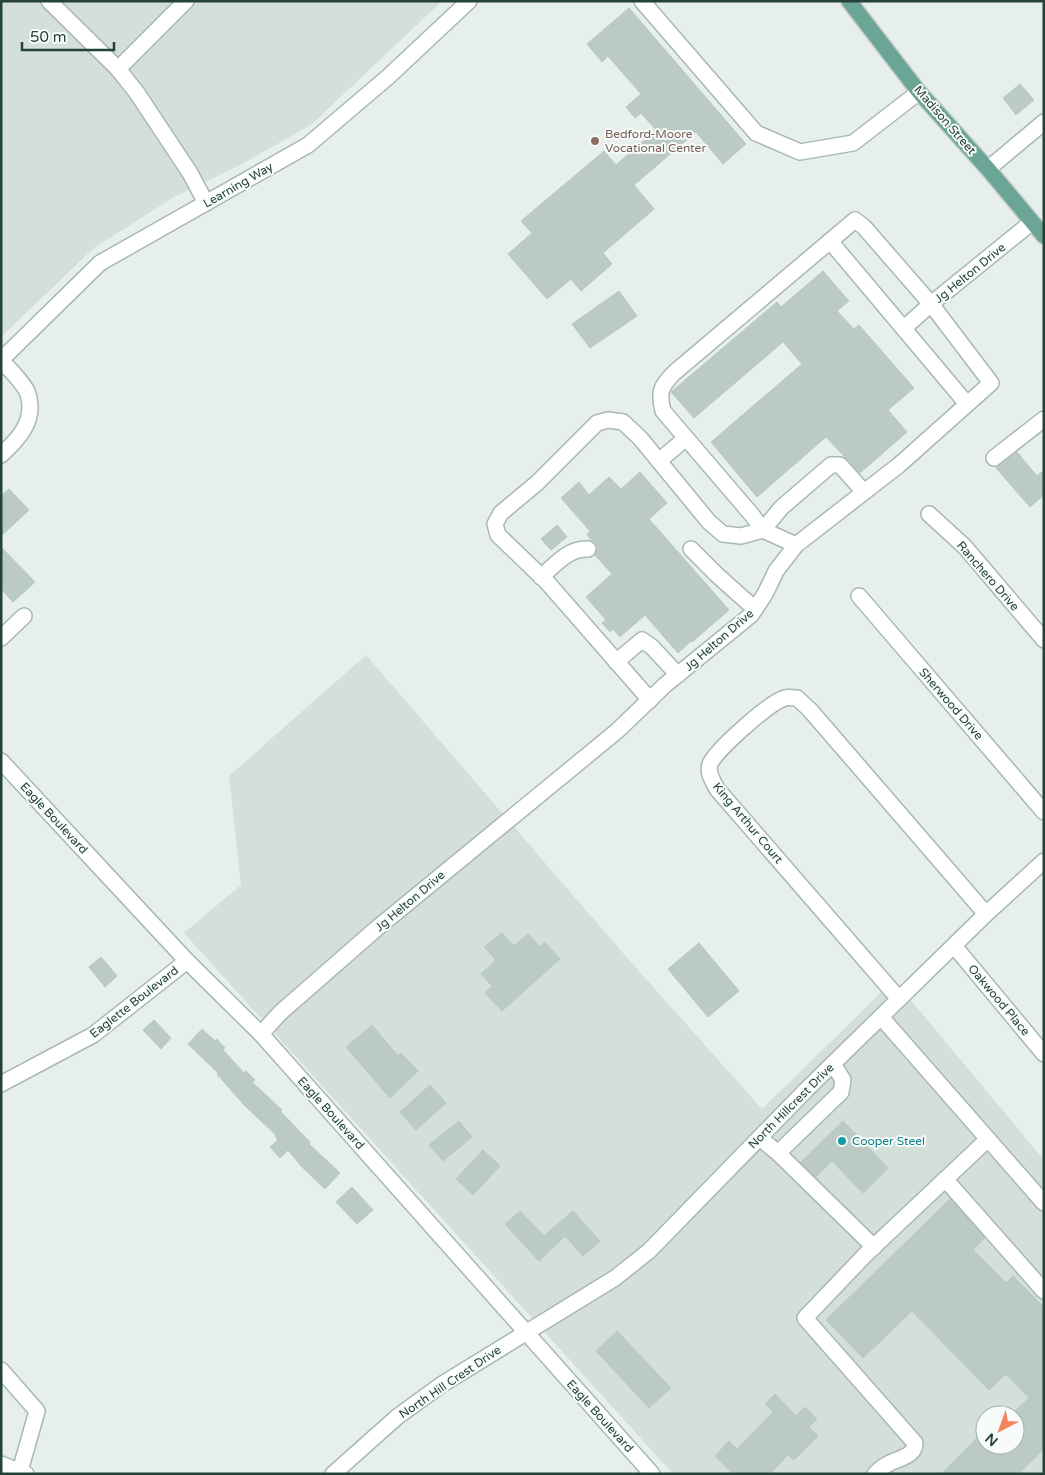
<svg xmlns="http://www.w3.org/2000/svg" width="1045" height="1475" font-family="'Varela Round',sans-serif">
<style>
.built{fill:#d4dfda;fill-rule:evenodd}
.building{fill:#bbcac4;stroke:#b8c9c2}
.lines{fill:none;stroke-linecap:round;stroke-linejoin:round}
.minor-casing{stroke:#a8b8b2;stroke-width:18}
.major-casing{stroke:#c2cac8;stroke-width:18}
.minor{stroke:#fff;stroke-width:15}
.major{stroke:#6aa596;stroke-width:15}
.education-dot{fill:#8d6e63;stroke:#f7fbf9;stroke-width:2}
.culture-dot{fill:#0f9aa8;stroke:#f7fbf9;stroke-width:2}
.labels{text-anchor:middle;stroke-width:4;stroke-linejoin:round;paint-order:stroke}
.street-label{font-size:12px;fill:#24423a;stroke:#f7fbf9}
.education-label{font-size:12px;fill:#785e54;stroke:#f7fbf9;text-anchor:start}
.culture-label{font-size:12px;fill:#0d838f;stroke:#f7fbf9;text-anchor:start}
</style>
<rect width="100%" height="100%" fill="#e6efeb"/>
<!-- built -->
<g class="built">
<path d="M 1,1 L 442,1 L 312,124 L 244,163 L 174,197 L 94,248 L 1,337 Z"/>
<path d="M 366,655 L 621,951 L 762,1109 L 894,980 L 1044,1160 L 1044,1472 L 1041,1474 L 673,1474 L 184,933 L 241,885 L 229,776 ZM 985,1415 L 1015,1415 L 1015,1445 L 985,1445 Z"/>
</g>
<!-- building -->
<g class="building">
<path d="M 629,8 L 746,144 L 723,164 L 696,132 L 634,185 L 654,209 L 603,253 L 612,264 L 581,291 L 571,279 L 547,299 L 508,254 L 532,233 L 521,221 L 604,151 L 616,165 L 656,130 L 641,113 L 635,118 L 626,107 L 641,94 L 608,56 L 602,62 L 587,44 Z"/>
<path d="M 1020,84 L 1034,100 L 1016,115 L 1003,98 Z"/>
<path d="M 823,271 L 849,301 L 837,311 L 854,329 L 859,325 L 914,388 L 888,410 L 907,432 L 860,473 L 826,437 L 757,497 L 711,442 L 802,364 L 783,342 L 694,418 L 671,392 L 777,302 L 781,307 Z"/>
<path d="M 619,291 L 637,316 L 590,348 L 572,324 Z"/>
<path d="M 1017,452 L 1037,476 L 1044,470 L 1044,495 L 1030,507 L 996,468 Z"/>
<path d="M 640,472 L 667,503 L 649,519 L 729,610 L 692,642 L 691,641 L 678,653 L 645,615 L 620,637 L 613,629 L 610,632 L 602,623 L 606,620 L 586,597 L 612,574 L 595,555 L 598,547 L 587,535 L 590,531 L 561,498 L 579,482 L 589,495 L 609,477 L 621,489 Z"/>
<path d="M 9,489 L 29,510 L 1,536 L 1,496 Z"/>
<path d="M 557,525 L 567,537 L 551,550 L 541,539 Z"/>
<path d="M 1,547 L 35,582 L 13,602 L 1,589 Z"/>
<path d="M 502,933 L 514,946 L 528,934 L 540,947 L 545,942 L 560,959 L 502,1011 L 485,993 L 492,986 L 481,974 L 496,960 L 484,947 Z"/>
<path d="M 699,943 L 739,991 L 708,1017 L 668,969 Z"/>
<path d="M 101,957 L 117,976 L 105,987 L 89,967 Z"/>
<path d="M 154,1020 L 171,1038 L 161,1049 L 143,1030 Z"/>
<path d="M 372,1025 L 398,1056 L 401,1053 L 418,1071 L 390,1098 L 346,1047 Z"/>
<path d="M 202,1029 L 215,1041 L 217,1039 L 225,1048 L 223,1050 L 244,1073 L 246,1071 L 255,1080 L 252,1082 L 282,1110 L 281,1112 L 310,1142 L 309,1144 L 340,1173 L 325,1189 L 302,1167 L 288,1150 L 280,1158 L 270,1147 L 278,1140 L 275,1136 L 276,1135 L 245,1106 L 217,1074 L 218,1073 L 188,1044 Z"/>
<path d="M 430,1085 L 446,1103 L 416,1130 L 400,1112 Z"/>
<path d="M 459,1121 L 472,1137 L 443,1161 L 429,1145 Z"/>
<path d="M 843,1121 L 888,1168 L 863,1193 L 832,1161 L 816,1177 L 801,1162 Z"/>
<path d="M 483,1150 L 500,1166 L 473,1195 L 456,1179 Z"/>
<path d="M 352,1187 L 373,1210 L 357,1224 L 336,1202 Z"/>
<path d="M 950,1199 L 985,1238 L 973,1250 L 1006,1283 L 1013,1276 L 1044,1307 L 1044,1449 L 1018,1474 L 941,1474 L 985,1430 L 985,1445 L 1015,1445 L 1015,1411 L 1029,1398 L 1006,1374 L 989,1390 L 912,1311 L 863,1358 L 826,1320 Z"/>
<path d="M 520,1211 L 544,1236 L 573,1211 L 600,1241 L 583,1256 L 565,1236 L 539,1261 L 505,1224 Z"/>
<path d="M 617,1331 L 671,1388 L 649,1408 L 596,1351 Z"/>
<path d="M 775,1394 L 796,1416 L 805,1407 L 817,1419 L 809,1427 L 818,1436 L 794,1460 L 788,1455 L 770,1474 L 733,1474 L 715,1456 L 729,1441 L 737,1449 L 773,1412 L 765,1404 Z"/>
</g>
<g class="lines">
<defs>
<g id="minor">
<path d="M 49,1 L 118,69 L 137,93 L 190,173 L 206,203"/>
<path d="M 642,1 L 756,133 L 800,152 L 853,143 L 919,92"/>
<path d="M 118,69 L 186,1"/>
<path d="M 988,169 L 1044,122"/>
<path d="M 830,241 L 967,404"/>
<path d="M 1,360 L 100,263 L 308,145 L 388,77 L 469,1"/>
<path d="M 1,360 C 8,368 25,384 28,394 C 36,420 19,439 1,455"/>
<path d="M 994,458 L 1044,419"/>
<path d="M 659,461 L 686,438"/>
<path d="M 864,492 L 840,465 L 831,465 L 781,508 L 763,530 L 752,515 L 663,411 C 658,391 661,386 675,372 L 855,220 L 864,227 L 931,304 L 904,328"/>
<path d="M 929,514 L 965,547 L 1044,640"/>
<path d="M 691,549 L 717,575 L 755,609"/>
<path d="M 541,577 C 555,565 568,548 588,549"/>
<path d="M 859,596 L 1044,812"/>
<path d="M 1,638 L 24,616"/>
<path d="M 616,662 L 642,640 L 652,647 L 678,675"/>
<path d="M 650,700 L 547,582 L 498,535 L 495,524 L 501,513 L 537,483 L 597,423 L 608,420 L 623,422 L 640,438 L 709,522 L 723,534 L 741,536 L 763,530 L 796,545"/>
<path d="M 1,761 L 187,961 L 261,1034 L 652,1474"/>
<path d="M 955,947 L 1044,1054"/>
<path d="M 899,999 L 717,789 C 713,781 707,773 710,764 C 716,750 770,702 785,698 C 788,697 793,698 797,698 L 810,710 L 986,914"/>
<path d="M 881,1017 L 1044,1203"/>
<path d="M 261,1034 L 280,1013 L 376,929 L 617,731 L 665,685 L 751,615 L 765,594 L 776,571 L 796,545 L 899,465 L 991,383 L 931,304 L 1032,222"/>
<path d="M 1,1084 L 93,1035 L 187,961"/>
<path d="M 760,1138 L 778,1153 L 841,1092 L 843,1080 L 833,1064"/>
<path d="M 778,1153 L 874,1247"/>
<path d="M 945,1179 L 1044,1291"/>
<path d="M 1,1370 L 37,1411 L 20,1471"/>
<path d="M 1,1464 L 26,1474"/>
<path d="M 333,1474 L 397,1417 L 441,1385 L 615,1278 L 649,1251 L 807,1089 L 986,914 L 1044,861"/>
<path d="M 875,1474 C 879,1470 883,1466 888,1464 C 898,1458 915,1457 915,1443 L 805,1318 L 866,1254 L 988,1139"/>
</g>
<path id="major" d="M 849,1 L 919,92 L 988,169 L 1044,236"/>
</defs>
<!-- minor casing -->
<use href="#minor" class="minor-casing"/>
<!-- major casing -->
<use href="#major" class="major-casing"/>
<!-- minor -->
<use href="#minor" class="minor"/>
<!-- major -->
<use href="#major" class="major"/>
</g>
<!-- markers -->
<circle class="education-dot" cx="595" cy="141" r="5"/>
<circle class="culture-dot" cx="842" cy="1141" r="5"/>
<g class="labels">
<!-- street labels -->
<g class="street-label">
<text transform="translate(945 120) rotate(49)" y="4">Madison Street</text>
<text transform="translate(238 185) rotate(-30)" y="4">Learning Way</text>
<text transform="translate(970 273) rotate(-39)" y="4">Jg Helton Drive</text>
<text transform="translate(988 576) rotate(49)" y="4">Ranchero Drive</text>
<text transform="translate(719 640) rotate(-41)" y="4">Jg Helton Drive</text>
<text transform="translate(951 704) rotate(49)" y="4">Sherwood Drive</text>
<text transform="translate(54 818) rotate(47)" y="4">Eagle Boulevard</text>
<text transform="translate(748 823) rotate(50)" y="4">King Arthur Court</text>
<text transform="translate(410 901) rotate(-40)" y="4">Jg Helton Drive</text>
<text transform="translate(999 1000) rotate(50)" y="4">Oakwood Place</text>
<text transform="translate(134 1002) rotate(-38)" y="4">Eaglette Boulevard</text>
<text transform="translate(791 1106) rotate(-45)" y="4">North Hillcrest Drive</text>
<text transform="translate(331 1113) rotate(48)" y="4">Eagle Boulevard</text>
<text transform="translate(450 1382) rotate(-34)" y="4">North Hill Crest Drive</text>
<text transform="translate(600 1416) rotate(48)" y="4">Eagle Boulevard</text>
</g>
<!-- education labels -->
<g class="education-label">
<text x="605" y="138">Bedford-Moore<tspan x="605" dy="14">Vocational Center</tspan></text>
</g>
<!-- culture labels -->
<g class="culture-label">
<text x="852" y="1145">Cooper Steel</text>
</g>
</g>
<!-- border -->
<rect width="1045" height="1475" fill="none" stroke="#24423a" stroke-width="5"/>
<!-- north arrow -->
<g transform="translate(1000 1430) rotate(221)"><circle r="24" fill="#f7fbf9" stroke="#a3b1ad"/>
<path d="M0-4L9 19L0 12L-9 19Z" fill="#f4845f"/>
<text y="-8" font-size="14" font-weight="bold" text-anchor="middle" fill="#24423a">N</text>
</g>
<!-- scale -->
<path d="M22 42v8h92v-8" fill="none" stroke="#24423a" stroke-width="2.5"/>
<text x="30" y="42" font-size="15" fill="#24423a" stroke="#f7fbf9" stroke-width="4" paint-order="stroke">50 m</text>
</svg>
